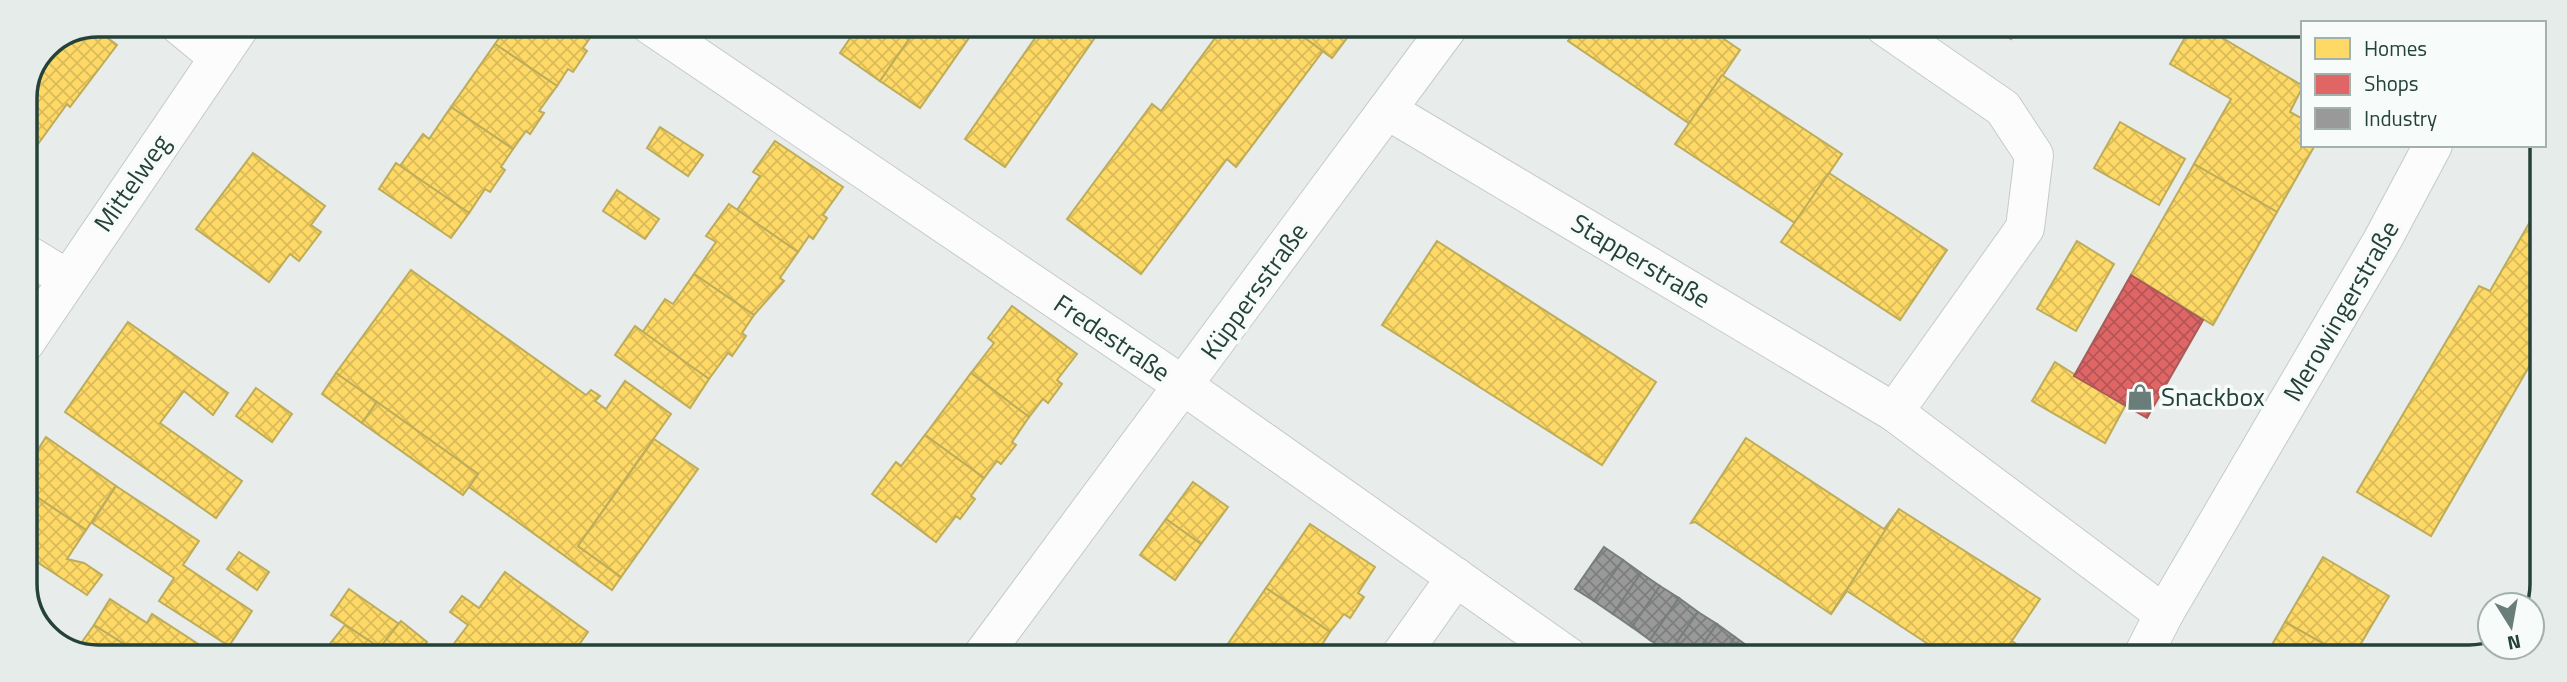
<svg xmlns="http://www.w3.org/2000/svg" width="2567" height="682" font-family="'Titillium Web',sans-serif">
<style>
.homes{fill:url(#homes-cross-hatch);stroke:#bdac59;stroke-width:2}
.shops{fill:url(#shops-cross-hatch);stroke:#a85b59;stroke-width:2}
.industry{fill:url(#industry-cross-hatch);stroke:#767f7c;stroke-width:2}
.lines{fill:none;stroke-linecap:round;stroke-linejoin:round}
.street-casing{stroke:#c5cac8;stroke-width:40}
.secondary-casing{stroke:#c3cbc8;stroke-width:40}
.street{stroke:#fcfcfc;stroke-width:38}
.secondary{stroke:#fcfcfc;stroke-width:38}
.labels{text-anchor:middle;stroke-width:7;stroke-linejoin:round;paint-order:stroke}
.street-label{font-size:26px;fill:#24423a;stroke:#f7fbf9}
.poi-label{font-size:26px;fill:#24423a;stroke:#f7fbf9;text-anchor:start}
.rim{fill:none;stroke:#24423a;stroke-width:3.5}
</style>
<defs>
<pattern id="homes-cross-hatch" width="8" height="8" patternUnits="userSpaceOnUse" patternTransform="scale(1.75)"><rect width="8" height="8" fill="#ffd966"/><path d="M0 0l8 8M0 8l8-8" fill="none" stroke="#dabb59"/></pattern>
<pattern id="shops-cross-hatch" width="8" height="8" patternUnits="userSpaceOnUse" patternTransform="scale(1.75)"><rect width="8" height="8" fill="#e06666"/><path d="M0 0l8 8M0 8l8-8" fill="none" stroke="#b55655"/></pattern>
<pattern id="industry-cross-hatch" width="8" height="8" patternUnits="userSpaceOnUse" patternTransform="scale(1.75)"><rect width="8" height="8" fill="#999"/><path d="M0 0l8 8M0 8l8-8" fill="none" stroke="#7d7e7e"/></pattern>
</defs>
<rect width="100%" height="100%" fill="#e8edeb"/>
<!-- homes -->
<g class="homes">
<path d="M 508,25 L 599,25 L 583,48 L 587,51 L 573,72 L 568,69 L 557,86 L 495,44 Z"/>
<path d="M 859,25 L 919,25 L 880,81 L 840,53 Z"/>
<path d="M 919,25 L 978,25 L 920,108 L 880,81 Z"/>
<path d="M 1044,25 L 1103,26 L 1005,167 L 965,139 Z"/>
<path d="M 1224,26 L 1289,26 L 1323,51 L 1236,167 L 1227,159 L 1141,274 L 1067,219 L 1152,104 L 1161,111 Z"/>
<path d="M 1289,26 L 1356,26 L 1332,58 Z"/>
<path d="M 1578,26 L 1705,26 L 1740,50 L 1690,124 L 1568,41 Z"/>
<path d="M 1991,26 L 2019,26 L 2011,39 Z"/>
<path d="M 93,27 L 117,45 L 70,107 L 67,104 L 25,162 L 25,97 L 46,46 Z"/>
<path d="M 2191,27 L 2204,27 L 2303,86 L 2290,112 L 2303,119 L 2303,145 L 2315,145 L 2277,212 L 2194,164 L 2231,99 L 2170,64 Z"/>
<path d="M 495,44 L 557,86 L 539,111 L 544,113 L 530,134 L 526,131 L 513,149 L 451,107 Z"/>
<path d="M 1722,75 L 1842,154 L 1795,223 L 1675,144 Z"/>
<path d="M 451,107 L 513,149 L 501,167 L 505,170 L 490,192 L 485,189 L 469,213 L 400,166 L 423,134 L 429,139 Z"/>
<path d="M 2120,122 L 2185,159 L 2159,205 L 2094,168 Z"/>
<path d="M 660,127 L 703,155 L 688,176 L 647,148 Z"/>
<path d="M 775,141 L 843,187 L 823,215 L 827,218 L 813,239 L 809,236 L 798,252 L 737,210 L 760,176 L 753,172 Z"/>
<path d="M 253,153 L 325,206 L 311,225 L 321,232 L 299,261 L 290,254 L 269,282 L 196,229 Z"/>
<path d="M 396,163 L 469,213 L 451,238 L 379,189 Z"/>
<path d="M 2194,164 L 2277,212 L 2213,325 L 2131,275 Z"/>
<path d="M 1829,173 L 1947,250 L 1900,320 L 1781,242 Z"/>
<path d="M 617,190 L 659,219 L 645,239 L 603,211 Z"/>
<path d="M 2542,201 L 2541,346 L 2431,536 L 2357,492 L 2479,286 L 2490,291 Z"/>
<path d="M 729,204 L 798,252 L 780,278 L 784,281 L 754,315 L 694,274 L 716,242 L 706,236 Z"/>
<path d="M 1437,241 L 1656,382 L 1602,465 L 1382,325 Z"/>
<path d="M 2077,241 L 2114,264 L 2076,331 L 2037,309 Z"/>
<path d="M 411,270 L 586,395 L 591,390 L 600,396 L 595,401 L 606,409 L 625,381 L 671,414 L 578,546 L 621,577 L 612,590 L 469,487 L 478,474 L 336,373 Z"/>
<path d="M 694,274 L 754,315 L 742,333 L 746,336 L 732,356 L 728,353 L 709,379 L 642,333 L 665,299 L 673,304 Z"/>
<path d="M 1012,306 L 1077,354 L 1057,380 L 1062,384 L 1048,403 L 1043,399 L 1029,417 L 971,373 L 994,343 L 988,338 Z"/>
<path d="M 128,322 L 228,393 L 213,415 L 184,391 L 160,423 L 242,481 L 216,518 L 65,412 Z"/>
<path d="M 635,326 L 709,379 L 690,408 L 615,355 Z"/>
<path d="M 2055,362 L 2125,406 L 2105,443 L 2032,401 Z"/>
<path d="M 336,373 L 377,402 L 362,423 L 322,394 Z"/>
<path d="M 971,373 L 1029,417 L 1012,442 L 1016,445 L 1001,464 L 997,461 L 984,478 L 925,435 Z"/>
<path d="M 256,388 L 292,414 L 272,442 L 236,416 Z"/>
<path d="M 377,402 L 478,474 L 463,495 L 362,423 Z"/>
<path d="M 925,435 L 984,478 L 971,496 L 975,499 L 960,519 L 956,516 L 936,542 L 872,494 L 896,462 L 901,466 Z"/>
<path d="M 46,437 L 116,486 L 86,530 L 25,489 L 25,470 Z"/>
<path d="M 1746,438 L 1884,529 L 1899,509 L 1831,614 L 1695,522 L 1691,523 Z"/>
<path d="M 654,439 L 698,469 L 621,577 L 578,546 Z"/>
<path d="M 1193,482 L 1228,507 L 1201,544 L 1166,519 Z"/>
<path d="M 116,486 L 199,541 L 183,565 L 252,611 L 229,646 L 159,601 L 174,578 L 92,523 Z"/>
<path d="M 25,489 L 86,530 L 67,559 L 84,563 L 102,575 L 87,595 L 25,554 Z"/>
<path d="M 1899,509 L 2040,599 L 2001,657 L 1948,657 L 1847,591 L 1831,614 Z"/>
<path d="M 1166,519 L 1201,544 L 1175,580 L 1140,555 Z"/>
<path d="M 1310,524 L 1375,567 L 1358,593 L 1364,597 L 1350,618 L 1344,614 L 1330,632 L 1266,588 Z"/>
<path d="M 239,552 L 269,572 L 257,590 L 227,569 Z"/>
<path d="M 2323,557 L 2389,596 L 2353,657 L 2347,657 L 2285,622 Z"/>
<path d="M 505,572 L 588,632 L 571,656 L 468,655 L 453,645 L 468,625 L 450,612 L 462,596 L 479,608 Z"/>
<path d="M 1266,588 L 1330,632 L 1316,654 L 1318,656 L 1230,656 L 1223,651 Z"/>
<path d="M 349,589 L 399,624 L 380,648 L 331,615 Z"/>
<path d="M 110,599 L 147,623 L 152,614 L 215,655 L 141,655 L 94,625 Z"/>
<path d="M 33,610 L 45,617 L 40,625 Z"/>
<path d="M 401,621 L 427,642 L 416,655 L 385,655 L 378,650 Z"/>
<path d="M 2285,622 L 2347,657 L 2265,657 Z"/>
<path d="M 94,625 L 133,650 L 130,655 L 100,653 L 82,642 Z"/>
<path d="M 345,625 L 380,648 L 374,655 L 321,655 Z"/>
<path d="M 2012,641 L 2031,654 L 2029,657 L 2001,657 Z"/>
</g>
<!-- shops -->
<path class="shops" d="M 2131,275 L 2203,320 L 2147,418 L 2074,376 Z"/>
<!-- industry -->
<g class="industry">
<path d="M 1604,547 L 1623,560 L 1594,601 L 1575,589 Z"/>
<path d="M 1623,560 L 1641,573 L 1613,614 L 1594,601 Z"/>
<path d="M 1641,573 L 1660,586 L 1632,627 L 1613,614 Z"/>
<path d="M 1660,586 L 1679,598 L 1650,640 L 1632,627 Z"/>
<path d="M 1679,598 L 1698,612 L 1669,653 L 1650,640 Z"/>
<path d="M 1698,612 L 1717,624 L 1694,657 L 1675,657 L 1669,653 Z"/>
<path d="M 1717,624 L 1735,637 L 1721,657 L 1694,657 Z"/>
<path d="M 1735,637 L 1753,650 L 1749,657 L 1721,657 Z"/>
<path d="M 1753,650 L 1764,657 L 1749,657 Z"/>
</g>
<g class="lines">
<defs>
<g id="street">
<path d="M 179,25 L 218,57"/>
<path d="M 650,25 L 1184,386 L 1569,657"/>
<path d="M 1884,26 L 2003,108 L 2034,155 L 2025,228 L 1894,412"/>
<path d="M 1387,110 L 1894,412 L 2164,614"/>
<path d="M 25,253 L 66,278"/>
<path d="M 25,343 L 241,25"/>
<path d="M 982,656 L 1449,26"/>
<path d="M 1400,656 L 1456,577"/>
</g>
<path id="secondary" d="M 2142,657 L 2164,614 L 2383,239 L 2433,145"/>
</defs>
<!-- street casing -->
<use href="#street" class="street-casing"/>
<!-- secondary casing -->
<use href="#secondary" class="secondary-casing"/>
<!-- street -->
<use href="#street" class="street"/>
<!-- secondary -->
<use href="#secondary" class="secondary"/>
</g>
<!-- icons -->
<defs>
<symbol id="shop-bare" viewBox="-9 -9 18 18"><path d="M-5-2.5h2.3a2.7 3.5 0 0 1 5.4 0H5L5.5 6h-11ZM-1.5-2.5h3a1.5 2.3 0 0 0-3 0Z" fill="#697e78" stroke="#f7fbf9" stroke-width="2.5" paint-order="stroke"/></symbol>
</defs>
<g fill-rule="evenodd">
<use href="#shop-bare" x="2121" y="378" width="38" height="38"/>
</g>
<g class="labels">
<!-- street labels -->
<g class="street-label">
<text transform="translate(132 183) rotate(-55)" y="9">Mittelweg</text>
<text transform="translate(1641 261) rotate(31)" y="9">Stapperstraße</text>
<text transform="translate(1254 291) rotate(-54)" y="9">Küppersstraße</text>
<text transform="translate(2341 311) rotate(-60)" y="9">Merowingerstraße</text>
<text transform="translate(1112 338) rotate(34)" y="9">Fredestraße</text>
</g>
<!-- poi labels -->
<g class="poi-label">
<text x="2161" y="406">Snackbox</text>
</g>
</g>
<!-- crop -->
<path d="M0 0H2567V682H0ZM98 37H2469A61 61 0 0 1 2530 98V584A61 61 0 0 1 2469 645H98A61 61 0 0 1 37 584V98A61 61 0 0 1 98 37Z" fill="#e6ecea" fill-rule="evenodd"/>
<path class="rim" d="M98 37H2469A61 61 0 0 1 2530 98V584A61 61 0 0 1 2469 645H98A61 61 0 0 1 37 584V98A61 61 0 0 1 98 37Z"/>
<!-- legend -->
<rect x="2301" y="21" width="245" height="126" fill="#f7fbf9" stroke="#a3b1ad" stroke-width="2"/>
<rect x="2315" y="38" width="35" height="21" fill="#ffd966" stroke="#a3b1ad" stroke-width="2"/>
<text x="2364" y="56" font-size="21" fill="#24423a">Homes</text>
<rect x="2315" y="74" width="35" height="21" fill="#e06666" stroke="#a3b1ad" stroke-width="2"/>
<text x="2364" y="91" font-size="21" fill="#24423a">Shops</text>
<rect x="2315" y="108" width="35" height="21" fill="#999999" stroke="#a3b1ad" stroke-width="2"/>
<text x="2364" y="126" font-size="21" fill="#24423a">Industry</text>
<!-- north arrow -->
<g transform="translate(2511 626) rotate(169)"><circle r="33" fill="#f7fbf9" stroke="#a3b1ad" stroke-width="2"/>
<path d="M0-5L12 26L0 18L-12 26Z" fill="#697e78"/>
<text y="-10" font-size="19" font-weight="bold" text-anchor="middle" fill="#24423a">N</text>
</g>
</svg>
